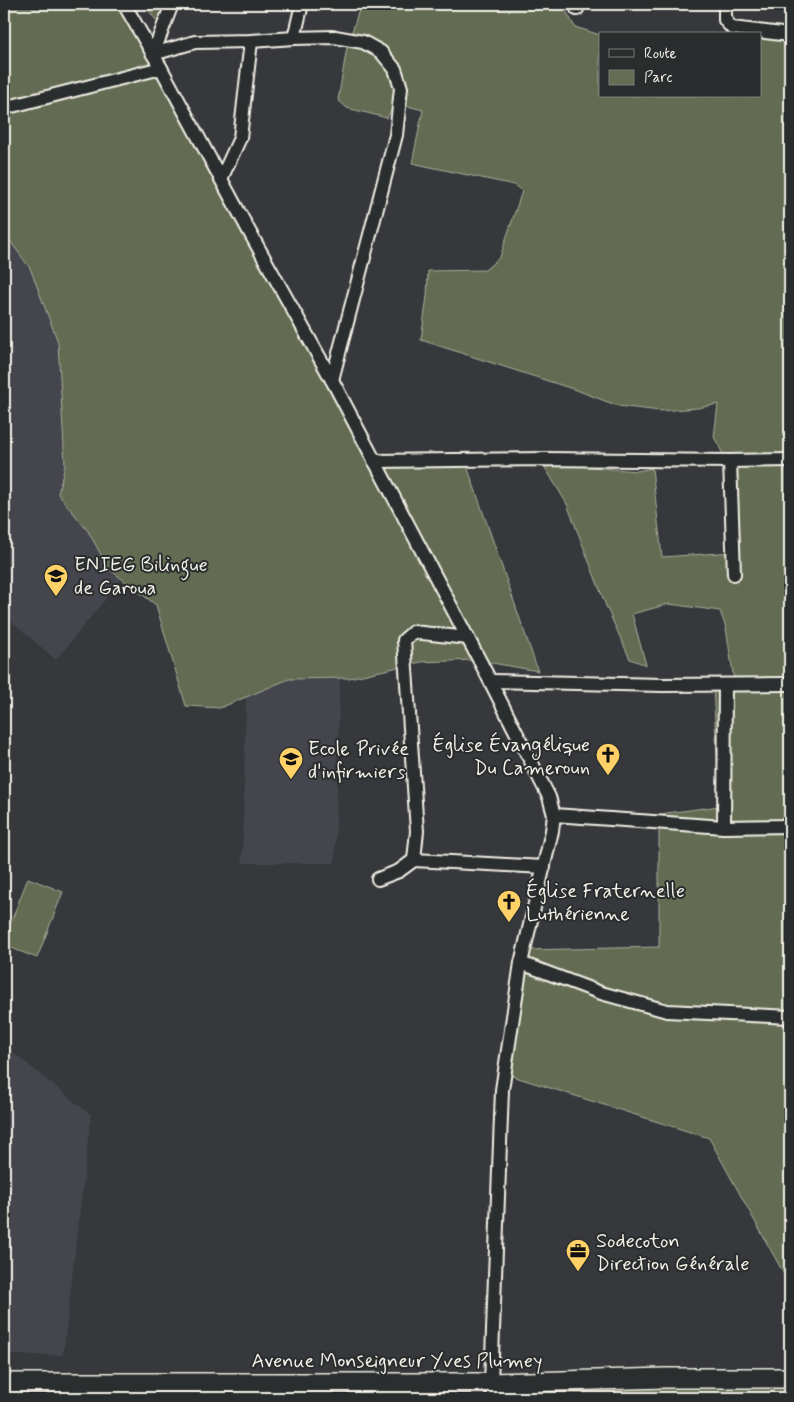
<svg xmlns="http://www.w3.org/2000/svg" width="794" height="1402" font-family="Mynerve,sans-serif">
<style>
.built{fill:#44454d}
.green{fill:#646c52;stroke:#acae9d}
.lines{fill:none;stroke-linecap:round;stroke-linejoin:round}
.minor-casing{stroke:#f4f1e8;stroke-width:16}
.secondary-casing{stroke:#f4f1e8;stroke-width:22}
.minor{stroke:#2a2d2e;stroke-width:12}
.secondary{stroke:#2a2d2e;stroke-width:19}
.labels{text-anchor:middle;stroke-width:4;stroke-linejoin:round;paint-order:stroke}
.poi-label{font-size:20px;fill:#f4f1e8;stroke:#2a2d2e;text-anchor:start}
.street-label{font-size:20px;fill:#f4f1e8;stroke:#2a2d2e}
</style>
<rect width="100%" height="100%" fill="#36383c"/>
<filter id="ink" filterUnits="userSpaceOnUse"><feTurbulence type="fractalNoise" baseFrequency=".02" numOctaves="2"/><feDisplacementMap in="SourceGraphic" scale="10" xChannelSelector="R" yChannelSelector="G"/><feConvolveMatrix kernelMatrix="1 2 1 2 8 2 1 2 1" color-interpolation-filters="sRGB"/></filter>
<g filter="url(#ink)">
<!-- built -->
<g class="built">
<path d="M 4,233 L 30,268 L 58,342 L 65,465 L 58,494 L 88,531 L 109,569 L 122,579 L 56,660 L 4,615 Z"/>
<path d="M 340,678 L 335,863 L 242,863 L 246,697 L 289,679 Z"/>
<path d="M 4,1045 L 91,1115 L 63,1355 L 4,1355 Z"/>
</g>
<!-- green -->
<g class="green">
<path d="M 4,4 L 121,4 L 379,459 L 466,463 L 538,671 L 475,660 L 421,662 L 349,678 L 289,679 L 220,708 L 186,706 L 156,605 L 109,569 L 88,531 L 58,494 L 65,465 L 58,342 L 30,268 L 4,233 Z"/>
<path d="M 144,4 L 172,4 L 161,27 Z"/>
<path d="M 361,4 L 562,4 L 575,27 L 600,35 L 600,96 L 760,96 L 760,38 L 790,41 L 790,1285 L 709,1138 L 512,1076 L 524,950 L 659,947 L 659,814 L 720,806 L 713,688 L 735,686 L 726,628 L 720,611 L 669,604 L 632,614 L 646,665 L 630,659 L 606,606 L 567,504 L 544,466 L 578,466 L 637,471 L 652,468 L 662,557 L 734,552 L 724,456 L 714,437 L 718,404 L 698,408 L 660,411 L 618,406 L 579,391 L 421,340 L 427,296 L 428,271 L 485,270 L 500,257 L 522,191 L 514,185 L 412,163 L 423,110 L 395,103 L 387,118 L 347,108 L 338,100 L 347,47 Z"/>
<path d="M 28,878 L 63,892 L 37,958 L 4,945 L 4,940 Z"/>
<path d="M 790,1385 L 790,1398 L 507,1398 L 514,1389 Z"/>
</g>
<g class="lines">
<defs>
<g id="minor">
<path d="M 124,4 L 161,68 L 249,231 L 332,380 L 483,667 L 549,797 L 554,815 L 552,831 L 521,963 L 502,1090 L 491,1383 L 494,1398"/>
<path d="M 725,4 L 725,20 L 732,28 L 790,35"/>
<path d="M 577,9 L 579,4"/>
<path d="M 294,38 L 302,4"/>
<path d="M 153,54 L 195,42 L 251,41 L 294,38 L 335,37 L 363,42 L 381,52 L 395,69 L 401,88 L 396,135 L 332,380"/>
<path d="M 153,54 L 172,4"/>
<path d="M 4,108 L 161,68"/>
<path d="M 221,179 L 240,138 L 251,41"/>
<path d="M 374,461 L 545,459 L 730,461 L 790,460"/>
<path d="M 730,461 L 734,574"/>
<path d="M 491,681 L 662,685 L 790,684"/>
<path d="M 554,815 L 724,827 L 790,826"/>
<path d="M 724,827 L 725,685"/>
<path d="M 414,860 L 417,831 L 404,640 L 413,632 L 468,638"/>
<path d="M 378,879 L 399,871 L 414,860 L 544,867"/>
<path d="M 521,963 L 601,993 L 667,1011 L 790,1017"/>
<path d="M 87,1383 L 87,1398"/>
</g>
<path id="secondary" d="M 4,1383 L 491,1383 L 665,1378 L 790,1378"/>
</defs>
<!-- minor casing -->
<use href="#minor" class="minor-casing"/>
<!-- secondary casing -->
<use href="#secondary" class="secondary-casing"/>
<!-- minor -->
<use href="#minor" class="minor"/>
<!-- secondary -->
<use href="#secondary" class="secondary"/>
</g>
</g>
<!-- icons -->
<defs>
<symbol id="university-pin" viewBox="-11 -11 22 30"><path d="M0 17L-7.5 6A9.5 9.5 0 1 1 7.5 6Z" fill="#ffd166" stroke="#2a2d2e"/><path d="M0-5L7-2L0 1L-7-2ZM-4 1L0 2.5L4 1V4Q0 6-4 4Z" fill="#111"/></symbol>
<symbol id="church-pin" viewBox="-11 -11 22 30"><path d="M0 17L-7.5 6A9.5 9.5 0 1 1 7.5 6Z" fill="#ffd166" stroke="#2a2d2e"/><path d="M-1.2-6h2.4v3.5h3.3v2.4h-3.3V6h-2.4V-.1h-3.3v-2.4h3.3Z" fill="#111"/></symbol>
<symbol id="school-pin" viewBox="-11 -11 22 30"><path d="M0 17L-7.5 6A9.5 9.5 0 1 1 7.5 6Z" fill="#ffd166" stroke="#2a2d2e"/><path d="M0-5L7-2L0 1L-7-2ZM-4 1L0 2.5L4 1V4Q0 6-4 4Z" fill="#111"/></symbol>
<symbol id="office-pin" viewBox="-11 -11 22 30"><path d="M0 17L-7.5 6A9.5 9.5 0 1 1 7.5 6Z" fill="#ffd166" stroke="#2a2d2e"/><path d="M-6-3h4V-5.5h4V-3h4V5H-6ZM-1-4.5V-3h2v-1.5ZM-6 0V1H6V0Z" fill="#111"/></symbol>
</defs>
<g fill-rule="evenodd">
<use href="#university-pin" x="42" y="562" width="28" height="38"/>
<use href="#church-pin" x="594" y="741" width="28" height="38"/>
<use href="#school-pin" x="277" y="745" width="28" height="38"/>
<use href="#church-pin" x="495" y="888" width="28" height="38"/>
<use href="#office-pin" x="564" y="1237" width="28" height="38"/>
</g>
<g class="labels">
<!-- poi labels -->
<g class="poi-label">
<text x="74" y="571">ENIEG Bilingue<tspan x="74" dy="23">de Garoua</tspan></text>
<text x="590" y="751" text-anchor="end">Église Évangélique<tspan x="590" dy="23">Du Cameroun</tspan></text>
<text x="308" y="755">Ecole Privée<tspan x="308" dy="23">d'infirmiers</tspan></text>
<text x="526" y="897">Église Fraternelle<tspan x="526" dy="23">Luthérienne</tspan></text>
<text x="596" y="1247">Sodecoton<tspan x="596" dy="23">Direction Générale</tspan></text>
</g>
<!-- street labels -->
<g class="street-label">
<text x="397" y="1367">Avenue Monseigneur Yves Plumey</text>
</g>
</g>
<!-- margin -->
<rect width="794" height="1402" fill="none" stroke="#2a2d2e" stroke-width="20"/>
<rect x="10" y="10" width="774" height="1382" fill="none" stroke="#f4f1e8" stroke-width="2" filter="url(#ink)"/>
<!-- legend -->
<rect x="599" y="32" width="162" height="65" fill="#2a2d2e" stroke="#7b7b78"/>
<rect x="609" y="49" width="25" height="8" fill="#2a2d2e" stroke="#7b7b78"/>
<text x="644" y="58" font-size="15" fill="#f4f1e8">Route</text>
<rect x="609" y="70" width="25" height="15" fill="#646c52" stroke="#7b7b78"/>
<text x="644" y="82" font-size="15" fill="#f4f1e8">Parc</text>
</svg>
